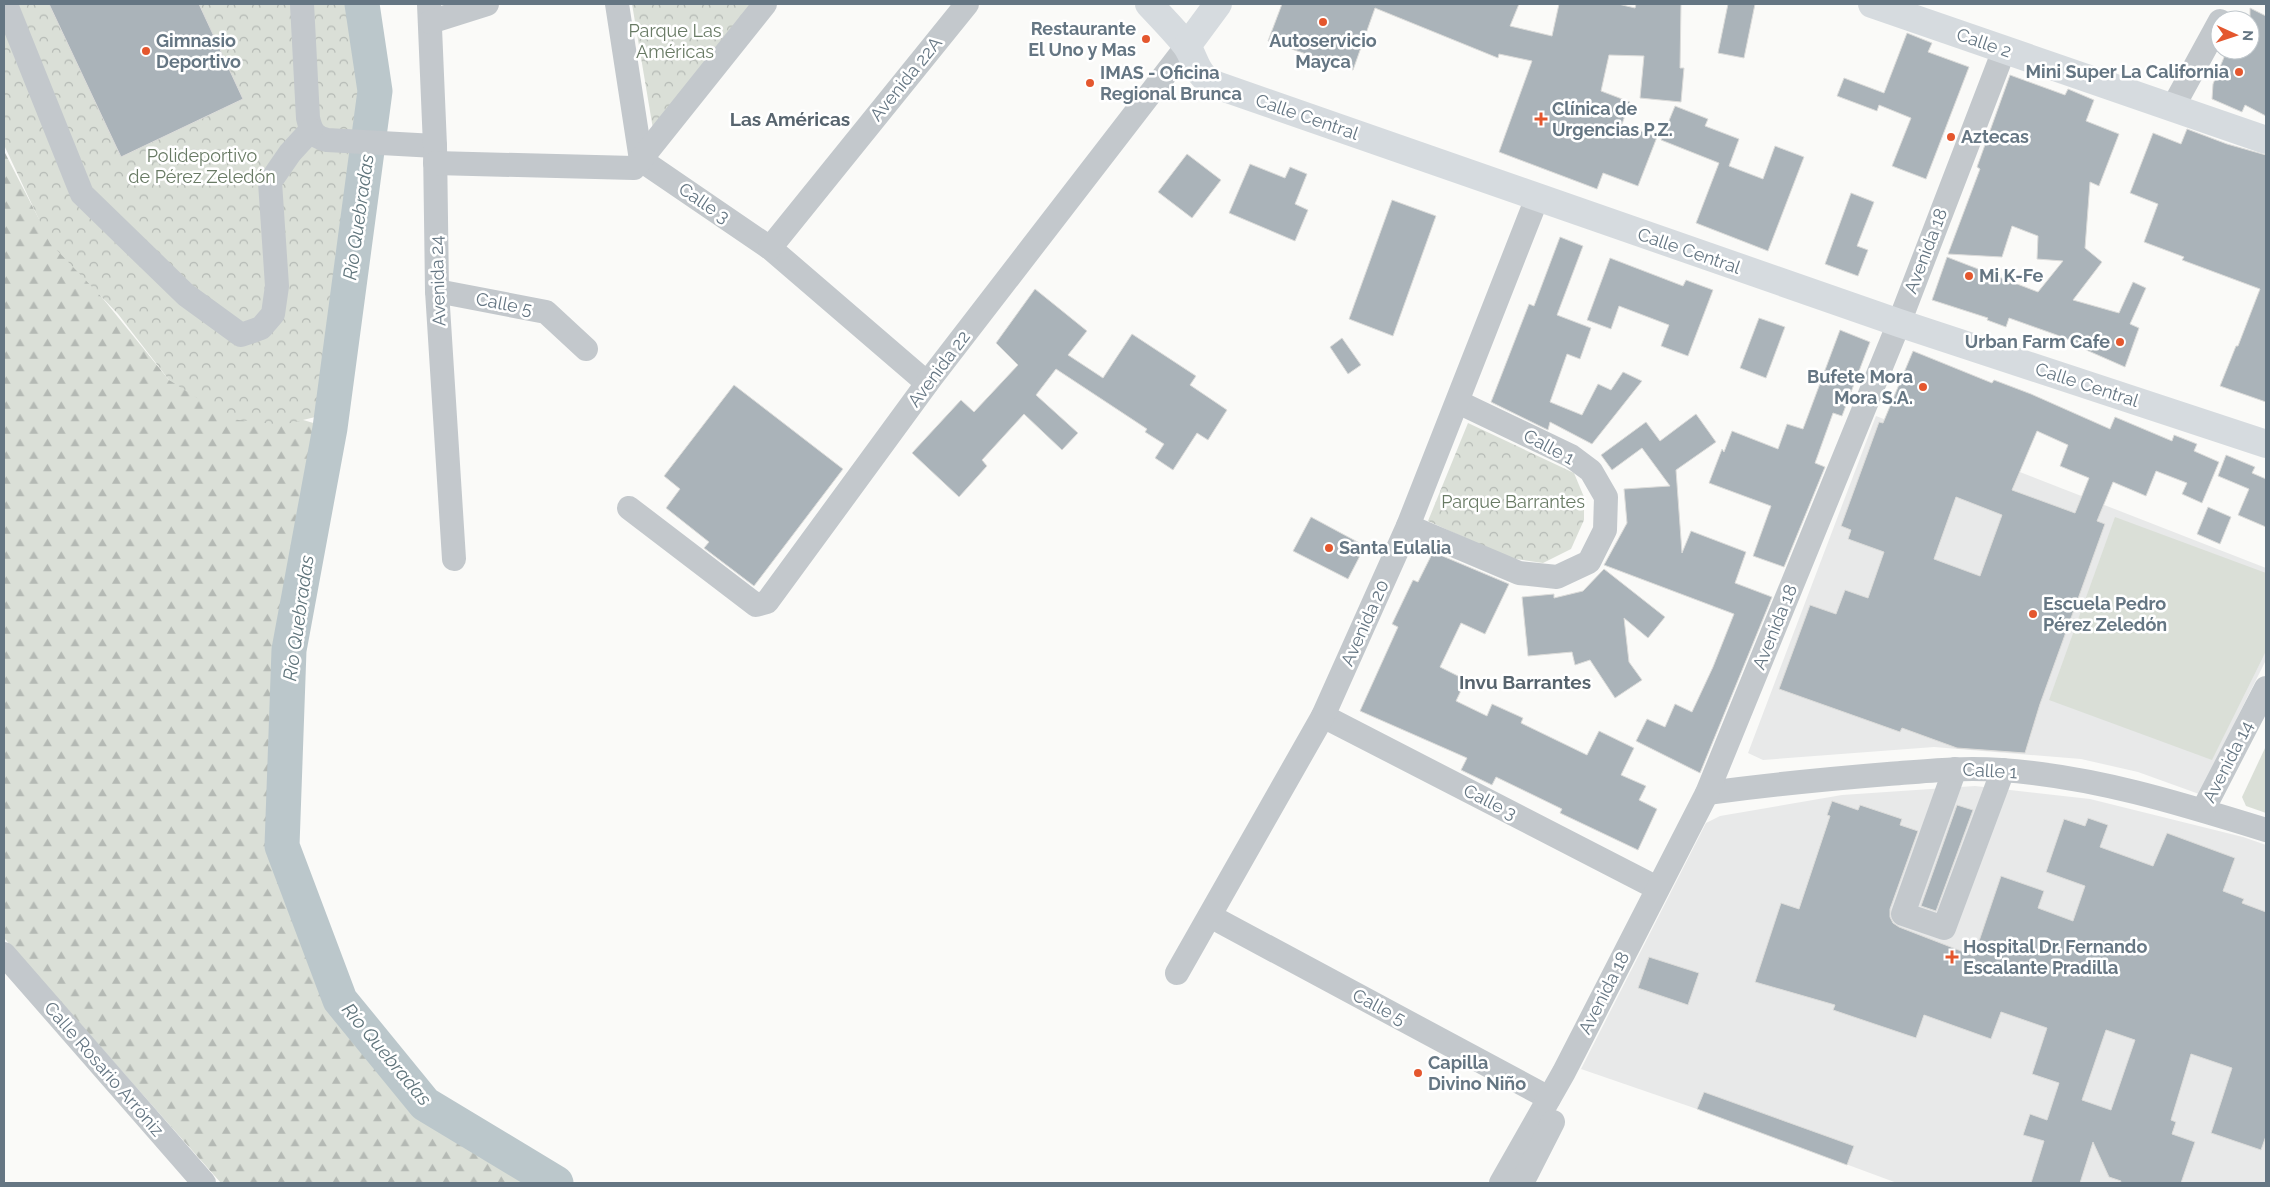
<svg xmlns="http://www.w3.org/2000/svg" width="2270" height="1187" font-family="Raleway,sans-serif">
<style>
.built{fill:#e8e9e9}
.forest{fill:url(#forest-firs)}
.park{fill:url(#park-crowns)}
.garden{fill:#dadfd7}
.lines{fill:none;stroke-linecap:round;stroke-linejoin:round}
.river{stroke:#bbc7cb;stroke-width:35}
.building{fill:#aab3b9;stroke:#dcdcda;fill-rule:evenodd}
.minor{stroke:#c3c8cc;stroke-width:24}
.major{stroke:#d6dbdf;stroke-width:28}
.poi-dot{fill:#e4572e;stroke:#fff;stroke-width:2}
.labels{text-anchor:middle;stroke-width:5;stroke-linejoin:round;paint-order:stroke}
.poi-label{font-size:18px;font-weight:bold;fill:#657683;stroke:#fff;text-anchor:start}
.park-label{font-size:18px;fill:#687a64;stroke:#fff}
.street-label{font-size:18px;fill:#657683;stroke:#fff}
.neighbourhood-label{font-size:19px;font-weight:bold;fill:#57646e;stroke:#fff}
.water-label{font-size:19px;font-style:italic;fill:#60757c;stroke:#fff}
</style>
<defs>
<pattern id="forest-firs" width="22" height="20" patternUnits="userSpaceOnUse" patternTransform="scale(1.25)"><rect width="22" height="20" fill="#dadfd7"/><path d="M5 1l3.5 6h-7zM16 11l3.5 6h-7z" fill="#b4b9b4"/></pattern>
<pattern id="park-crowns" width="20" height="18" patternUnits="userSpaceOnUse" patternTransform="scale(1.25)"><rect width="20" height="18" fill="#dadfd7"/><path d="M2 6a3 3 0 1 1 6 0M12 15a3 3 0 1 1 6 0" fill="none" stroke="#b4b9b4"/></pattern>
</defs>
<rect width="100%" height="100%" fill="#fafaf8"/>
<!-- built -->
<g class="built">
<path d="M 1876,416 L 2266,568 L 2266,660 L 2199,794 L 2138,772 L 2081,759 L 1934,747 L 1763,760 L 1748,753 Z"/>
<path d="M 1975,786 L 2090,799 L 2243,837 L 2266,845 L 2266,1183 L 1897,1183 L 1697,1109 L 1581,1069 L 1706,823 L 1720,816 L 1842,795 Z"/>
</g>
<!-- forest -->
<path class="forest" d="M 4,151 L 40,221 L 169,380 L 330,428 L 289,650 L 282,846 L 340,1001 L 425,1104 L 556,1183 L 221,1183 L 4,938 Z"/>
<!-- park -->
<g class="park">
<path d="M 4,4 L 362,4 L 375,91 L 332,413 L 282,425 L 230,419 L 169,380 L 118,314 L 50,243 L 4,145 Z"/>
<path d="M 632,4 L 752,4 L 653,129 Z"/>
<path d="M 1468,423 L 1574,473 L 1584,497 L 1584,520 L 1571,549 L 1543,563 L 1509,558 L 1428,521 Z"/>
</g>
<!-- garden -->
<g class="garden">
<path d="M 2115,517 L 2266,573 L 2266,651 L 2212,760 L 2049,700 Z"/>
<path d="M 2266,746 L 2266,813 L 2246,806 L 2242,797 Z"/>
</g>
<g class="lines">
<!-- river -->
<path class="river" d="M 362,4 L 375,91 L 330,428 L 289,650 L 282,846 L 340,1000 L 425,1104 L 556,1183"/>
</g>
<!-- building -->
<g class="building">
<path d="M 49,4 L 199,4 L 243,99 L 121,157 Z"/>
<path d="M 1282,4 L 1519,4 L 1510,26 L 1552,36 L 1559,4 L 1618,4 L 1635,8 L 1636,4 L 1681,4 L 1680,68 L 1684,68 L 1681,102 L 1640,98 L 1644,56 L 1609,55 L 1601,91 L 1630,102 L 1622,124 L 1657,137 L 1638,186 L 1603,173 L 1597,189 L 1499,152 L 1532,61 L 1499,54 L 1498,58 L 1375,8 L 1353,70 L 1268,41 Z"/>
<path d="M 1728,4 L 1755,4 L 1744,58 L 1718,53 Z"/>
<path d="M 2250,8 L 2266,16 L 2266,116 L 2245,105 L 2242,112 L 2212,99 L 2213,84 L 2227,50 L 2250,50 Z"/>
<path d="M 1907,33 L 1932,43 L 1928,52 L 1969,67 L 1926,179 L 1892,166 L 1911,118 L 1879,105 L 1877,111 L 1837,96 L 1844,78 L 1884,93 Z"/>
<path d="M 2010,75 L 2065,95 L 2068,89 L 2094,100 L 2086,121 L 2119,134 L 2099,186 L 2090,182 L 2085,248 L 2102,262 L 2073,300 L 2119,313 L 2133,282 L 2146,288 L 2130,324 L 2139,328 L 2125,367 L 2084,349 L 2085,346 L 2054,334 L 2009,318 L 2006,327 L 1987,320 L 1988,318 L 1932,300 L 1947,257 L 2038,292 L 2063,261 L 2037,259 L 2038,236 L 2012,226 L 2002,257 L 1948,254 L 1980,169 L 1977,167 Z"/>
<path d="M 1675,106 L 1708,119 L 1705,126 L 1739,139 L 1729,166 L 1763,179 L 1775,146 L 1804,157 L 1768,251 L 1696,223 L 1719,163 L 1661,140 Z"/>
<path d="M 2187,129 L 2227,144 L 2266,155 L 2266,402 L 2220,386 L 2236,346 L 2238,346 L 2260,289 L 2182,260 L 2184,257 L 2144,242 L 2158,204 L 2130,193 L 2153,133 L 2181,144 Z"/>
<path d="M 1187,154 L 1221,180 L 1192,218 L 1158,192 Z"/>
<path d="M 1250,164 L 1285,178 L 1290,167 L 1307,174 L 1295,204 L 1308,210 L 1295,241 L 1229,213 Z"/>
<path d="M 1851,193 L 1874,202 L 1857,246 L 1868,250 L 1858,276 L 1825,264 Z"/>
<path d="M 1392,200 L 1436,216 L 1393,336 L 1349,319 Z"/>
<path d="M 1560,237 L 1583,246 L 1557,315 L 1591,328 L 1580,359 L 1567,354 L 1550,402 L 1582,415 L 1598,384 L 1611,390 L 1623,372 L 1642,381 L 1592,444 L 1550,422 L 1548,430 L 1491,402 L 1529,304 L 1534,306 Z"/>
<path d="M 1610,258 L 1683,286 L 1686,280 L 1713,290 L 1688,356 L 1661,346 L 1669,325 L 1619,306 L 1611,329 L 1587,320 Z"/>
<path d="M 1035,289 L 1087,331 L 1068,355 L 1103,378 L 1132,334 L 1196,376 L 1190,385 L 1227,410 L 1208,440 L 1197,433 L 1173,470 L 1155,458 L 1164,444 L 1145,432 L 1147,429 L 1056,369 L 1036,395 L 1078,433 L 1062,450 L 1024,414 L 982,460 L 987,466 L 959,497 L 912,453 L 961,400 L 974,412 L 1018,365 L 996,343 Z"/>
<path d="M 1759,318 L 1785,327 L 1766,378 L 1740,368 Z"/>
<path d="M 1840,330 L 1870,342 L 1842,416 L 1833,413 L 1815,463 L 1825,467 L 1784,567 L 1753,556 L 1771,506 L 1709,483 L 1722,449 L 1724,452 L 1732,431 L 1778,449 L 1787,424 L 1803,429 Z"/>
<path d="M 1342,338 L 1361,365 L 1348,374 L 1330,347 Z"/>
<path d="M 1913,351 L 1992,383 L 1994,380 L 2031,394 L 2110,429 L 2115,417 L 2172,441 L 2174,435 L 2197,444 L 2194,451 L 2219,462 L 2202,503 L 2182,494 L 2187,483 L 2156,471 L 2146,496 L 2113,482 L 2097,521 L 2105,524 L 2040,704 L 2025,753 L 1957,748 L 1902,728 L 1900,732 L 1779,689 L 1810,605 L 1836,614 L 1845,590 L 1868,598 L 1884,552 L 1848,539 L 1851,530 L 1841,526 L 1879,422 L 1883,423 ZM 2037,431 L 2068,445 L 2060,466 L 2089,478 L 2075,513 L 2012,490 ZM 1956,497 L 2002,515 L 1980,576 L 1934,559 Z"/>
<path d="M 734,385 L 843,469 L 754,586 L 704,548 L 709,542 L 666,508 L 680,489 L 664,476 Z"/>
<path d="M 1696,414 L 1716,442 L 1676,470 L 1682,553 L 1691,531 L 1746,552 L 1735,583 L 1772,597 L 1700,773 L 1636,741 L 1647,719 L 1665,727 L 1675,704 L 1692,712 L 1713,667 L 1734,614 L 1604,565 L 1627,523 L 1624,489 L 1670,486 L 1642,448 L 1612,470 L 1601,455 L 1646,422 L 1660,441 Z"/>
<path d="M 2226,455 L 2255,467 L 2252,473 L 2266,479 L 2266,527 L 2238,515 L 2249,489 L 2218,476 Z"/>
<path d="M 2208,507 L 2231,517 L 2220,544 L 2197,534 Z"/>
<path d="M 1311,517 L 1365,546 L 1348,579 L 1293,551 Z"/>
<path d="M 1433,552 L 1509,584 L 1485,634 L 1461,623 L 1440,667 L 1466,680 L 1456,701 L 1487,716 L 1492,704 L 1523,718 L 1521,723 L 1587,755 L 1599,731 L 1634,748 L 1621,775 L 1646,786 L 1639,800 L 1657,809 L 1638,850 L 1560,813 L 1562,809 L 1496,777 L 1492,785 L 1461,770 L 1467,758 L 1360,711 L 1398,627 L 1392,624 L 1413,580 L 1418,582 Z"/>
<path d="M 1604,569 L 1665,617 L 1648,638 L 1624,618 L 1629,662 L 1642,680 L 1615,698 L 1590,660 L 1575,665 L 1572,652 L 1528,656 L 1522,597 L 1554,594 L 1554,598 L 1583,591 Z"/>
<path d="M 1832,801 L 1858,810 L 1860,805 L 1902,819 L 1900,825 L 1918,831 L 1890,909 L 1890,917 L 1893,923 L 1899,927 L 1974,956 L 2001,876 L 2044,891 L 2038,908 L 2073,921 L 2085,886 L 2046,872 L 2064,819 L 2085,826 L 2088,818 L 2108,825 L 2100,847 L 2153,866 L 2167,833 L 2235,858 L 2223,891 L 2244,899 L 2242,903 L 2266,912 L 2266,1136 L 2261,1150 L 2211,1133 L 2232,1068 L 2191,1054 L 2171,1120 L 2176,1122 L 2172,1134 L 2195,1142 L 2181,1183 L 2120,1183 L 2121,1181 L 2109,1177 L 2093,1142 L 2080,1183 L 2031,1183 L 2044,1141 L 2023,1135 L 2030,1114 L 2047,1120 L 2059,1083 L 2032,1074 L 2047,1028 L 2001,1012 L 1991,1039 L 1924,1015 L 1916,1038 L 1833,1010 L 1835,1005 L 1755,982 L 1781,903 L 1799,909 L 1830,816 L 1827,815 ZM 2106,1030 L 2135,1040 L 2111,1110 L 2082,1100 Z"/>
<path d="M 1957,805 L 1973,810 L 1936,911 L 1921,906 Z"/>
<path d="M 1649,957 L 1699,973 L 1688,1005 L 1638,988 Z"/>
<path d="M 1704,1092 L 1854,1146 L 1847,1165 L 1697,1109 Z"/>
</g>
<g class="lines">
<!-- minor -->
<g class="minor">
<path d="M 302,4 L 308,118 C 311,131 314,137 327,140 L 435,146"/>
<path d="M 429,4 L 435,146 L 437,291 L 454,559"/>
<path d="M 617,4 L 641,160"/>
<path d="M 4,5 L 7,7 L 82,194 L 186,295 L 241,335 L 261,328 L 273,314 L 277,286 L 270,182 L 290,153 L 311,130"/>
<path d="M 430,22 L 487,4"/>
<path d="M 2173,107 L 2220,21"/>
<path d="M 641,160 L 770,248 L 927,383"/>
<path d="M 435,163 L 634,168 L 765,4"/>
<path d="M 770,248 L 967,4"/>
<path d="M 437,291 L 546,312 L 586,349"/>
<path d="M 629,508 L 756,605 L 767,602 L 931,378 L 1187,46"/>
<path d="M 1408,526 L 1519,573 L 1557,577 L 1589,562 L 1605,530 L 1606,497 L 1591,471 L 1571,456 L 1458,402"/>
<path d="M 1323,716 L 1657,888"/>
<path d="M 1955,769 L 1903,914 L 1944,928 L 2003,770"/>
<path d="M 1707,793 C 1767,785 1827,779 1888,774 C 1926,771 1963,767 2001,770 C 2092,776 2179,803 2266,830"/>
<path d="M 2203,810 L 2266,688"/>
<path d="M 1210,916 L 1549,1098"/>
<path d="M 4,954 L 204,1183"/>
<path d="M 1177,973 L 1323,716 L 1408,526 L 1537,198"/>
<path d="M 1501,1183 L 1564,1072 L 1707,793 L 1899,323 L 2004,50"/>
<path d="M 1522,1183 L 1553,1122"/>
</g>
<!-- major -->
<g class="major">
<path d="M 1149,4 C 1161,17 1175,31 1186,45 C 1197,61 1195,75 1216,85 L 1899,323 L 2266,444"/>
<path d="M 1872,4 L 2266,140"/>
<path d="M 1187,46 L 1218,4"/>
</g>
</g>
<!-- markers -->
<g class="poi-dot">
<circle cx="1323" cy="22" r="5"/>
<circle cx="1146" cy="39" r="5"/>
<circle cx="146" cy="51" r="5"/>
<circle cx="2239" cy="72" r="5"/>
<circle cx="1090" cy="83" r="5"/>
<path d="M1538.5 111.5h5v5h5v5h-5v5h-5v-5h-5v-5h5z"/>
<circle cx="1951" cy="137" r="5"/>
<circle cx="1969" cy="276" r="5"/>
<circle cx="2120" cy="342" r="5"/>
<circle cx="1923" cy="387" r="5"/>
<circle cx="1329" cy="548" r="5"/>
<circle cx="2033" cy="614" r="5"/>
<path d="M1949.5 949.5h5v5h5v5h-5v5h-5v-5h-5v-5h5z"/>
<circle cx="1418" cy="1073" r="5"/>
</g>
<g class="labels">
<!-- poi labels -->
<g class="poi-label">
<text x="1136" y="35" text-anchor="end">Restaurante<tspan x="1136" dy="21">El Uno y Mas</tspan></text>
<text x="156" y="47">Gimnasio<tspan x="156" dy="21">Deportivo</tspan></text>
<text x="1323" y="47" text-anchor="middle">Autoservicio<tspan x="1323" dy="21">Mayca</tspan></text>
<text x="2229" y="78" text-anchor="end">Mini Super La California</text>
<text x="1100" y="79">IMAS - Oficina<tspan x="1100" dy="21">Regional Brunca</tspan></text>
<text x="1552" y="115">Clínica de<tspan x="1552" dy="21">Urgencias P.Z.</tspan></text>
<text x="1961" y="143">Aztecas</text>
<text x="1979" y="282">Mi K-Fe</text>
<text x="2110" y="348" text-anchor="end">Urban Farm Cafe</text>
<text x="1913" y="383" text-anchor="end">Bufete Mora<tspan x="1913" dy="21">Mora S.A.</tspan></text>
<text x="1339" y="554">Santa Eulalia</text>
<text x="2043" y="610">Escuela Pedro<tspan x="2043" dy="21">Pérez Zeledón</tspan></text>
<text x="1963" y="953">Hospital Dr. Fernando<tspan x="1963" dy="21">Escalante Pradilla</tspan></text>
<text x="1428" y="1069">Capilla<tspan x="1428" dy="21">Divino Niño</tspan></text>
</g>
<!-- park labels -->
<g class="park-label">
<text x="675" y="37">Parque Las<tspan x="675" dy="21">Américas</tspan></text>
<text x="202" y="162">Polideportivo<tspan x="202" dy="21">de Pérez Zeledón</tspan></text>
<text x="1513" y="508">Parque Barrantes</text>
</g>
<!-- street labels -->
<g class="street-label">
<text transform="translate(1984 43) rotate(19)" y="6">Calle 2</text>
<text transform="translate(906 79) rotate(-51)" y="6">Avenida 22A</text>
<text transform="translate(1307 117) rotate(19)" y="6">Calle Central</text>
<text transform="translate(704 203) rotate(34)" y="6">Calle 3</text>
<text transform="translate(1689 251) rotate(19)" y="6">Calle Central</text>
<text transform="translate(1926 251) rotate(-69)" y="6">Avenida 18</text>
<text transform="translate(438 281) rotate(-92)" y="6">Avenida 24</text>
<text transform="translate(504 304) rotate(11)" y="6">Calle 5</text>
<text transform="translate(939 369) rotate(-53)" y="6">Avenida 22</text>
<text transform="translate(2087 385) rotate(18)" y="6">Calle Central</text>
<text transform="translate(1549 447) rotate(28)" y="6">Calle 1</text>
<text transform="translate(1365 623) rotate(-66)" y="6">Avenida 20</text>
<text transform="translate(1775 627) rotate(-68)" y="6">Avenida 18</text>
<text transform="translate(2228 762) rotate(-63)" y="6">Avenida 14</text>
<text transform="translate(1990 771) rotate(3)" y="6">Calle 1</text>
<text transform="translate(1490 802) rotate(27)" y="6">Calle 3</text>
<text transform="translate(1604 993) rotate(-63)" y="6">Avenida 18</text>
<text transform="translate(1379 1007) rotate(28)" y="6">Calle 5</text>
<text transform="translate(104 1069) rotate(49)" y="6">Calle Rosario Arróniz</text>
</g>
<!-- neighbourhood labels -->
<g class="neighbourhood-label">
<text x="790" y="126">Las Américas</text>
<text x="1525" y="689">Invu Barrantes</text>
</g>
<!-- water labels -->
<g class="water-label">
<text transform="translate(358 217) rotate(-82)" y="7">Río Quebradas</text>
<text transform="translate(298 618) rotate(-82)" y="7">Río Quebradas</text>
<text transform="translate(387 1054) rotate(50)" y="7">Río Quebradas</text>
</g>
</g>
<!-- border -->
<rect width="2270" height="1187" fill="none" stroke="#657683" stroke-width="10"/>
<!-- north arrow -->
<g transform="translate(2235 35) rotate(93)"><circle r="24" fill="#ffffff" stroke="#c1c8cd"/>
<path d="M0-4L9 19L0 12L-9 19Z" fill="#e4572e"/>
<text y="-8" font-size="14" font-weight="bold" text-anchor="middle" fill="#657683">N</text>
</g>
</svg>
